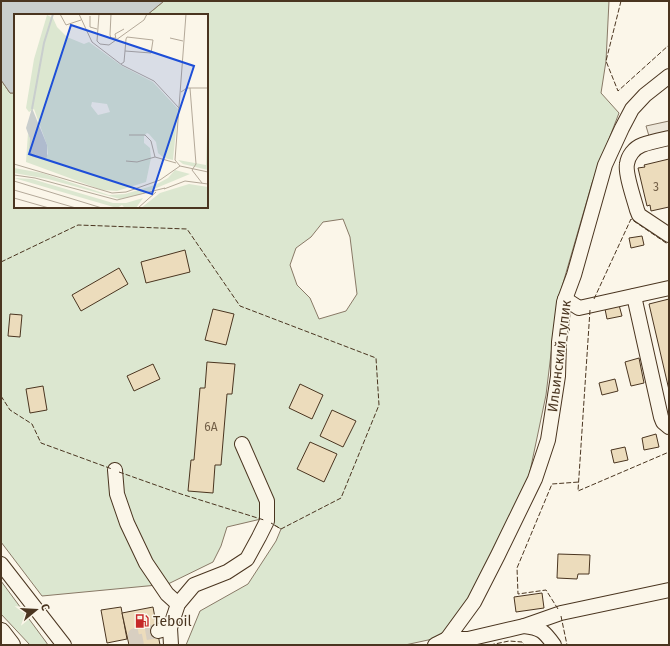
<svg xmlns="http://www.w3.org/2000/svg" width="670" height="646" font-family="'Fira Sans',sans-serif">
<style>
.green{fill:#dce7d0;stroke:#887966;fill-rule:evenodd}
.parking{fill:#ede7d9;stroke:#887966}
.water{fill:#c9cecd;stroke:#887966}
.building{fill:#ecdcbc;stroke:#4a3520}
.lines{fill:none;stroke-linecap:round;stroke-linejoin:round}
.minor-tunnel{stroke:#d8cfc1;stroke-width:14;stroke-dasharray:14 7;stroke-linecap:butt}
.minor-casing{stroke:#4a3520;stroke-width:16}
.major-casing{stroke:#4a3520;stroke-width:20}
.minor{stroke:#fbf6e9;stroke-width:14}
.major{stroke:#fbf6e9;stroke-width:18}
.fence{stroke:#4a3520;stroke-width:1;stroke-dasharray:5 2;stroke-linecap:butt}
.labels{text-anchor:middle;stroke-width:3;stroke-linejoin:round;paint-order:stroke}
.number-label{font-size:12px;fill:#725f47}
.street-label{font-size:14px;fill:#4a3520;stroke:#fbf6e9}
.poi-label{font-size:14px;fill:#4a3520;stroke:#fbf6e9;text-anchor:start}
.inset-river{fill:none;stroke:#c9cecd;stroke-width:2}
.inset-road{fill:none;stroke:#b4a999;stroke-width:1}
.view{fill:#1d4ed8;fill-opacity:0.15;stroke:#1d4ed8;stroke-width:2}
.inset-edge{fill:none;stroke:#4a3520;stroke-width:2}
</style>
<rect width="100%" height="100%" fill="#fbf6e9"/>
<!-- green -->
<g class="green">
<path d="M 164,1 L 609,1 L 606,61 L 601,93 L 619,113 L 592,183 L 557,304 L 546,395 L 529,476 L 490,556 L 465,609 L 442,637 L 405,645 L 186,645 L 200,611 L 248,584 L 276,541 L 281,529 L 267,521 L 261,519 L 227,527 L 221,546 L 213,562 L 168,584 L 42,596 L 1,542 L 1,80 L 10,93 L 15,93 L 15,207 L 207,207 L 207,15 L 147,15 ZM 343,219 L 350,237 L 357,294 L 346,311 L 319,319 L 310,298 L 297,285 L 290,265 L 296,248 L 311,237 L 323,222 Z"/>
<path d="M 1,581 L 46,642 L 48,645 L 30,645 L 1,614 Z"/>
</g>
<!-- parking -->
<path class="parking" d="M 669,121 L 669,131 L 649,136 L 646,126 Z"/>
<!-- water -->
<path class="water" d="M 1,1 L 164,1 L 147,15 L 15,15 L 15,93 L 10,93 L 1,80 Z"/>
<!-- building -->
<g class="building">
<path d="M 669,159 L 669,207 L 651,211 L 650,205 L 647,206 L 638,168 L 645,167 L 644,165 Z"/>
<path d="M 642,236 L 644,245 L 631,248 L 629,238 Z"/>
<path d="M 185,250 L 190,272 L 146,283 L 141,262 Z"/>
<path d="M 119,268 L 128,284 L 81,311 L 72,295 Z"/>
<path d="M 669,299 L 669,390 L 649,304 Z"/>
<path d="M 619,305 L 622,316 L 607,319 L 605,309 Z"/>
<path d="M 213,309 L 234,314 L 226,345 L 205,340 Z"/>
<path d="M 10,314 L 22,315 L 20,337 L 8,336 Z"/>
<path d="M 639,358 L 644,383 L 631,386 L 625,362 Z"/>
<path d="M 207,362 L 235,364 L 232,394 L 227,394 L 221,465 L 215,465 L 213,493 L 188,491 L 191,460 L 194,460 L 200,388 L 205,388 Z"/>
<path d="M 153,364 L 160,379 L 134,391 L 127,376 Z"/>
<path d="M 615,379 L 618,391 L 602,395 L 599,383 Z"/>
<path d="M 300,384 L 323,395 L 312,419 L 289,408 Z"/>
<path d="M 43,386 L 47,410 L 30,413 L 26,389 Z"/>
<path d="M 332,410 L 356,421 L 343,447 L 320,436 Z"/>
<path d="M 656,434 L 659,447 L 644,450 L 642,438 Z"/>
<path d="M 310,442 L 337,454 L 324,482 L 297,469 Z"/>
<path d="M 625,447 L 628,460 L 614,463 L 611,450 Z"/>
<path d="M 558,554 L 590,555 L 589,574 L 578,574 L 577,579 L 557,578 Z"/>
<path d="M 542,593 L 544,608 L 516,612 L 514,597 Z"/>
<path d="M 121,607 L 127,639 L 107,643 L 101,610 Z"/>
<path d="M 153,607 L 160,645 L 129,645 L 122,613 Z"/>
</g>
<g class="lines">
<!-- minor-tunnel -->
<path class="minor-tunnel" d="M 137,645 L 135,635 L 158,631"/>
<defs>
<g id="minor">
<path d="M 669,138 C 660,140 650,142 642,145 C 634,148 628,156 627,164 C 625,173 634,199 637,210 L 639,215 L 669,235"/>
<path d="M 634,296 L 661,417 L 663,422 L 669,427"/>
<path d="M 565,299 L 579,308 L 669,288"/>
<path d="M 115,470 L 117,494 L 127,523 L 146,563 L 167,594 L 178,604"/>
<path d="M 1,564 L 64,645"/>
<path d="M 524,626 C 541,628 544,631 554,645"/>
<path d="M 158,631 L 170,628"/>
<path d="M 447,639 L 474,602 L 498,555 L 535,479 L 548,440 L 554,402 L 558,376 L 559,342 L 564,302 L 574,275 L 605,165 L 622,128 L 632,109 L 645,95 L 669,76"/>
<path d="M 171,645 L 170,628 L 178,604 L 194,585 L 227,572 L 247,559 L 259,537 L 267,521 L 267,501 L 242,444"/>
<path d="M 435,645 L 447,639 L 468,639 L 524,626 L 561,613 L 669,590"/>
</g>
<path id="major" d="M 1,632 L 11,645"/>
</defs>
<!-- minor casing -->
<use href="#minor" class="minor-casing"/>
<!-- major casing -->
<use href="#major" class="major-casing"/>
<!-- minor -->
<use href="#minor" class="minor"/>
<!-- major -->
<use href="#major" class="major"/>
<!-- fence -->
<g class="fence">
<path d="M 621,1 L 606,61 L 618,91 L 669,45"/>
<path d="M 1,262 L 78,225 L 187,229 L 240,306 L 376,358 L 379,405 L 341,498 L 281,529 L 271,523"/>
<path d="M 594,299 L 631,219 L 669,245"/>
<path d="M 590,310 L 578,491 L 669,452"/>
<path d="M 1,396 L 10,410 L 32,424 L 41,443 L 112,469"/>
<path d="M 119,472 L 181,494 L 264,520"/>
<path d="M 558,609 L 546,590 L 518,594 L 517,568 L 552,484 L 579,482"/>
<path d="M 561,616 L 567,645"/>
<path d="M 490,645 L 509,641 L 522,642 L 525,645"/>
</g>
</g>
<!-- icons -->
<defs>
<symbol id="fuel-bare" viewBox="-9 -9 18 18"><path d="M-5.5-6h7V0h2V4h1.3V-2.5L3-4.5l.8-.8L6-3V5H2.5V1h-1V6h-7ZM-4.2-4.7v3.2H.2V-4.7Z" fill="#c62828" stroke="#fbf6e9" stroke-width="2.5" paint-order="stroke"/></symbol>
</defs>
<g fill-rule="evenodd">
<use href="#fuel-bare" x="132" y="611" width="20" height="20"/>
</g>
<g class="labels">
<!-- number labels -->
<g class="number-label">
<text x="656" y="191">3</text>
<text x="211" y="431">6А</text>
</g>
<!-- street labels -->
<g class="street-label">
<text transform="translate(559 356) rotate(-83)" y="5">Ильинский тупик</text>
</g>
<!-- poi labels -->
<g class="poi-label">
<text x="153" y="626">Teboil</text>
</g>
</g>
<!-- overview -->
<g transform="translate(14 14)">
<rect width="194" height="194" fill="#fbf6e9"/>
<path d="M 33,1 L 39,4 L 43,13 L 53,23 L 70,30 L 75,28 L 108,52 L 139,68 L 164,95 L 159,146 L 150,144 L 144,139 L 142,128 L 135,120 L 133,119 L 130,122 L 130,129 L 136,134 L 137,144 L 132,168 L 103,177 L 88,176 L 12,148 L 14,119 L 16,125 L 34,141 L 33,131 L 20,95 L 15,98 L 12,94 L 20,45 ZM 78,88 L 93,90 L 96,98 L 84,101 L 77,92 ZM 194,84 L 194,156 L 169,150 L 164,146 L 192,151 ZM 0,154 L 28,159 L 95,181 L 111,180 L 141,171 L 154,164 L 161,156 L 176,160 L 128,180 L 106,185 L 34,165 L 0,159 ZM 0,164 L 18,165 L 99,189 L 112,189 L 129,184 L 122,194 L 111,194 L 108,191 L 103,194 ZM 175,170 L 194,173 L 194,194 L 127,194 L 146,179 Z" fill="#dce7d0" fill-rule="evenodd"/>
<path d="M 18,94 L 33,131 L 33,143 L 29,145 L 19,143 L 15,140 L 16,125 L 12,114 Z" fill="#c9cecd"/>
<path class="inset-river" d="M 18,95 L 30,29 L 39,0"/>
<path class="inset-road" d="M 46,0 L 52,11 L 67,6M 65,0 L 78,28 L 108,51 L 140,67 L 165,94M 85,0 L 83,27 L 86,30 L 95,31 L 130,6 L 133,0M 97,0 L 96,21 L 97,24 L 101,24M 172,0 L 161,146 L 166,152 L 194,158M 76,2 L 76,13 L 83,15M 156,24 L 169,27M 102,25 L 101,20 L 110,15M 107,50 L 110,48 L 111,37 L 112,25 L 113,23 L 139,26 L 137,39 L 111,37M 176,74 L 182,150 L 178,156M 167,78 L 173,74 L 194,74M 115,121 L 131,121 L 137,127 L 141,143 L 162,149M 112,147 L 123,148 L 141,143M 0,150 L 98,179 L 112,178 L 146,166 L 166,152M 178,156 L 188,169M 0,161 L 21,164 L 103,186 L 151,174M 0,167 L 88,194M 150,175 L 171,167 L 194,170M 0,176 L 62,194M 0,184 L 35,194M 124,194 L 142,178"/>
<path class="view" d="M 57,11 L 180,52 L 138,180 L 15,140 Z"/>
<rect width="194" height="194" class="inset-edge"/>
</g>
<!-- border -->
<rect width="670" height="646" fill="none" stroke="#4a3520" stroke-width="4"/>
<!-- north arrow -->
<g transform="translate(36 610) rotate(72)" stroke="#fbf6e9" stroke-width="3" paint-order="stroke">
<path d="M0-3L7 15L0 10L-7 15Z" fill="#4a3520"/>
<text y="-6" font-size="11" font-weight="bold" text-anchor="middle" fill="#4a3520">С</text>
</g>
</svg>
